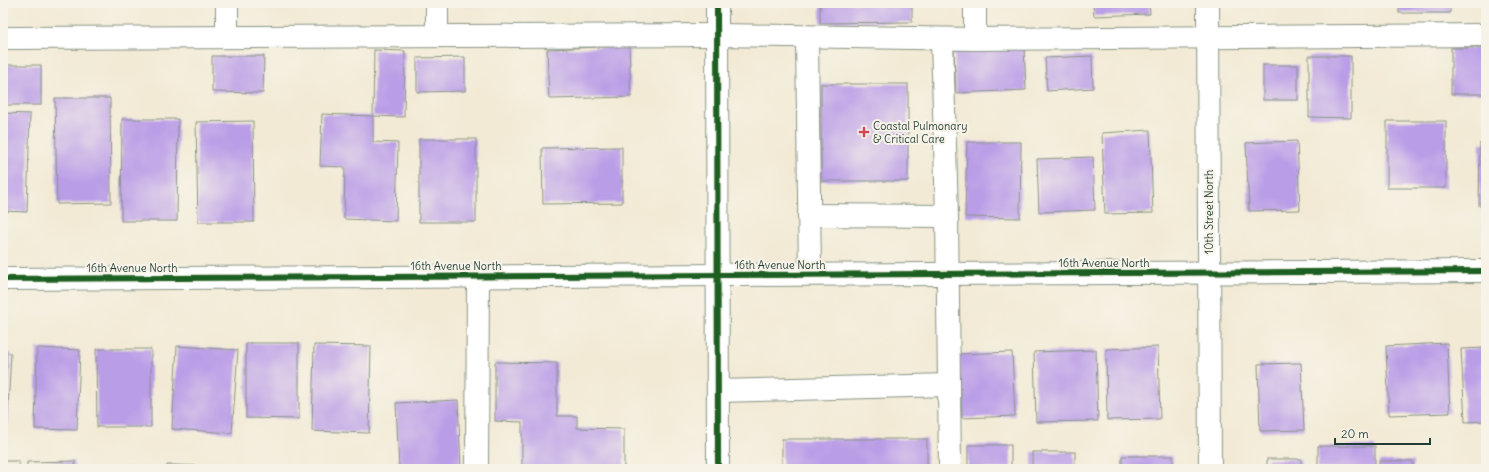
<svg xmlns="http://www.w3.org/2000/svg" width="1489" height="472" font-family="Delius,sans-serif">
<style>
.building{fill:#ba9de7}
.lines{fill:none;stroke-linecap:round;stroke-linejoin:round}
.minor-casing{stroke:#889484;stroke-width:24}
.major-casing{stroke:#889484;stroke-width:24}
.minor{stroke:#fff;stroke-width:22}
.major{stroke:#fff;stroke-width:22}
.cycleway-casing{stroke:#f7f3e8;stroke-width:8}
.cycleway{stroke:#1b5e20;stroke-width:6}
.poi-dot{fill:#d1495b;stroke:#f7f3e8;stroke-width:1.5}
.labels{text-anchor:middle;stroke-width:4;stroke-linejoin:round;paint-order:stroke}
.poi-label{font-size:11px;fill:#1f3d34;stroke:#f7f3e8;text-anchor:start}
.street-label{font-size:11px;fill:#1f3d34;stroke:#f7f3e8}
</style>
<rect width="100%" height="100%" fill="#f7f3e8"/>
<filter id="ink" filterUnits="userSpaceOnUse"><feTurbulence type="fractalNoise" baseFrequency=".025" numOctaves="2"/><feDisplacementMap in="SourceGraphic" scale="8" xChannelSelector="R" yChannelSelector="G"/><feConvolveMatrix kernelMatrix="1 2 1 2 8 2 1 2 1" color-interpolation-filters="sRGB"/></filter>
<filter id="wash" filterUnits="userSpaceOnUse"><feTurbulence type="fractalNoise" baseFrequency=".012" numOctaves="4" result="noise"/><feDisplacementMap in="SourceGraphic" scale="16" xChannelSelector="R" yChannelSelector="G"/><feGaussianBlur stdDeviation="0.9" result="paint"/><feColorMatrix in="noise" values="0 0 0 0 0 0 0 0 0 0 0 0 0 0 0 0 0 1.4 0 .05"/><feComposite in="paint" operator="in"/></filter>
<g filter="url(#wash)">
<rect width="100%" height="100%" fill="#f2ead5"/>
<g id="blocks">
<!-- building -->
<g class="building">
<path d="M 465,3 L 599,3 L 599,4 L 465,6 Z"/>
<path d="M 820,3 L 912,3 L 912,22 L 820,23 Z"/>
<path d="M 1093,3 L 1149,3 L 1150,14 L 1094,16 Z"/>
<rect x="1399" y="3" width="51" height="10"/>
<path d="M 629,46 L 631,97 L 549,99 L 547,49 Z"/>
<path d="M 1024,48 L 1026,90 L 956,93 L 954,50 Z"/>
<rect x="1451" y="48" width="35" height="46"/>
<path d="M 374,50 L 405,51 L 404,117 L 373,116 Z"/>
<path d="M 212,56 L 264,56 L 263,93 L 212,92 Z"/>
<path d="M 1092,56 L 1093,88 L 1047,91 L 1045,58 Z"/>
<path d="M 1309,56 L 1351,56 L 1351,118 L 1309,117 Z"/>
<path d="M 465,57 L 465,91 L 417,92 L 417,58 Z"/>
<rect x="5" y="65" width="36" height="40"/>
<rect x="1263" y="65" width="35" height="35"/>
<rect x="821" y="84" width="87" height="97"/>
<path d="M 55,98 L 110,98 L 111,203 L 57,204 Z"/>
<path d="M 3,113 L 30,114 L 27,212 L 3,211 Z"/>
<path d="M 322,114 L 373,116 L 373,142 L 398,143 L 396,221 L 344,219 L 345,167 L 320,166 Z"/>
<path d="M 122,119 L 178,119 L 177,221 L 121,221 Z"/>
<path d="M 253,121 L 254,222 L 198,222 L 196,122 Z"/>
<rect x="1387" y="121" width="59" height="67"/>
<path d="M 1150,130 L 1153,213 L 1105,214 L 1102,133 Z"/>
<rect x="419" y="139" width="57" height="83"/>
<path d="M 1297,141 L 1300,210 L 1249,211 L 1246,143 Z"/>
<path d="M 967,142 L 1021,142 L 1020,218 L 965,217 Z"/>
<path d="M 1480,143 L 1486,143 L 1486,206 L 1479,206 Z"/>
<path d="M 622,147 L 622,203 L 543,204 L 542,148 Z"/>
<path d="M 1093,157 L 1095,210 L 1039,212 L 1037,159 Z"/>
<path d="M 246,343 L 299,343 L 299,419 L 246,418 Z"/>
<path d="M 1447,343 L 1450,413 L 1389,415 L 1386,346 Z"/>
<path d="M 314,345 L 371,346 L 369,433 L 312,431 Z"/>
<path d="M 177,346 L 238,350 L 232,433 L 172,429 Z"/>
<path d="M 1158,347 L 1160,419 L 1107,420 L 1106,349 Z"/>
<path d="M 37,348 L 80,350 L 77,430 L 35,429 Z"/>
<path d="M 1486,348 L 1486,421 L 1465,422 L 1461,349 Z"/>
<path d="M 96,349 L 151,349 L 151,427 L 97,427 Z"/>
<path d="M 1096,350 L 1098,421 L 1036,422 L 1034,352 Z"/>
<path d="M 3,352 L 11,353 L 7,427 L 3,427 Z"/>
<path d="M 1012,352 L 1015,416 L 962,418 L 959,354 Z"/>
<path d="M 495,362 L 557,363 L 557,416 L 577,416 L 577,428 L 624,429 L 624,469 L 522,469 L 522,422 L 495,421 Z"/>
<path d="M 1301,363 L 1304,430 L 1260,431 L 1258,364 Z"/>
<path d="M 458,400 L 461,469 L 399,469 L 396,403 Z"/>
<rect x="782" y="439" width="145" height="30"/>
<rect x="968" y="445" width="43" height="24"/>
<rect x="1318" y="446" width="57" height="23"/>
<rect x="1032" y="452" width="43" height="17"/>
<rect x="1122" y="456" width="51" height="13"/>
<rect x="1267" y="459" width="34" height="10"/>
<rect x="3" y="461" width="16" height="8"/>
<path d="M 75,461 L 75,469 L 27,469 L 27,462 Z"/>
<rect x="1379" y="461" width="34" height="8"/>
<path d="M 167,465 L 211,466 L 211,469 L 167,469 Z"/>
<path d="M 120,467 L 153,468 L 153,469 L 120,469 Z"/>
</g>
</g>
</g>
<g filter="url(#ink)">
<use href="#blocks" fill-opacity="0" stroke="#889484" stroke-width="1"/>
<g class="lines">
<defs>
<g id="minor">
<path d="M 227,3 L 227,37"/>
<path d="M 437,3 L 437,36"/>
<path d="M 975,3 L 975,39"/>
<path d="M 1208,3 L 1210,469"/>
<path d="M 807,37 L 810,274"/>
<path d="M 3,38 L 717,35 L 975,39 L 1486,35"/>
<path d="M 942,39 L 947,216 L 950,469"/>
<path d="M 809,215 L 947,216"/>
<path d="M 3,279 L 1486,271"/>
<path d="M 718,391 L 949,385"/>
<path d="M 477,469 L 478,276"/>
</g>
<path id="major" d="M 717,3 L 718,469"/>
</defs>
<!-- minor casing -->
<use href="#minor" class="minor-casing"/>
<!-- major casing -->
<use href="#major" class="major-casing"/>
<!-- minor -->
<use href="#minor" class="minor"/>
<!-- major -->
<use href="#major" class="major"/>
<defs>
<g id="cycleway">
<path d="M 717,3 L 718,469"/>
<path d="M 3,279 L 1486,271"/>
</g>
</defs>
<!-- cycleway casing -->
<use href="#cycleway" class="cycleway-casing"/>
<!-- cycleway -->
<use href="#cycleway" class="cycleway"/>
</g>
</g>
<!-- markers -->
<path class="poi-dot" d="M862 126h4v4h4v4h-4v4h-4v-4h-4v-4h4z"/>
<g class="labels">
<!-- poi labels -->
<g class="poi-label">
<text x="873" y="130">Coastal Pulmonary<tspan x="873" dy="13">&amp; Critical Care</tspan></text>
</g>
<!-- street labels -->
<g class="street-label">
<text transform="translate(1209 212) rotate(-90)" y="4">10th Street North</text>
<text x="1104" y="267">16th Avenue North</text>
<text x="780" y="269">16th Avenue North</text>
<text x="456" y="270">16th Avenue North</text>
<text x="132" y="272">16th Avenue North</text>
</g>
</g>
<!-- margin -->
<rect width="1489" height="472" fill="none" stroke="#f7f3e8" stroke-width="16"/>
<!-- scale -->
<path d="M1335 438v6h95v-6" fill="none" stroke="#1f3d34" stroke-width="2"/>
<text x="1341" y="438" font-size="12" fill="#1f3d34" stroke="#f7f3e8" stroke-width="3" paint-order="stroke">20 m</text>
</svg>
